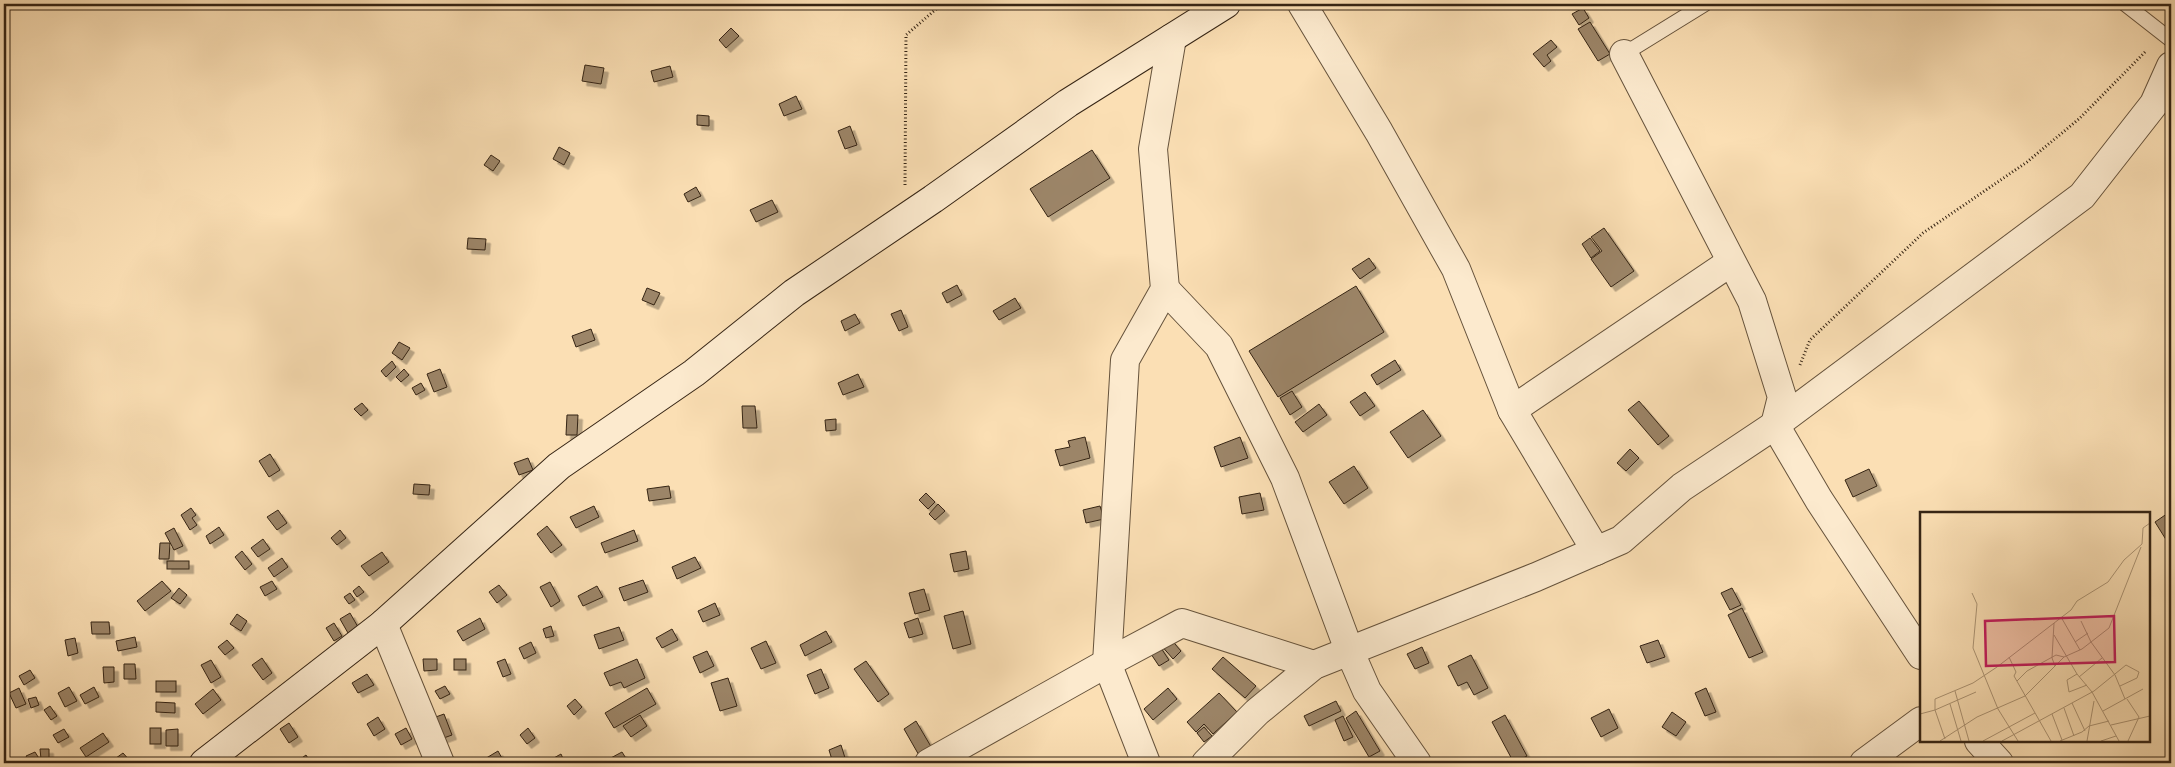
<svg xmlns="http://www.w3.org/2000/svg" width="2175" height="767" font-family="'Old Standard TT',serif">
<style>
.building{fill:#9c8567;stroke:#352414;filter:url(#shadow)}
.lines{fill:none;stroke-linecap:round;stroke-linejoin:round}
.lane-casing{stroke:#66533c;stroke-width:16}
.street-casing{stroke:#66533c;stroke-width:30}
.secondary-casing{stroke:#352414;stroke-width:30}
.path{stroke:#352414;stroke-width:3;stroke-dasharray:1 2.5;stroke-linecap:butt}
.lane{stroke:#fceace;stroke-width:14}
.street{stroke:#fceace;stroke-width:28}
.secondary{stroke:#fceace;stroke-width:28}
.inset-road{fill:none;stroke:#ac9474;stroke-width:1}
.view{fill:#c2185b;fill-opacity:0.15;stroke:#c2185b;stroke-width:2.5}
.inset-edge{fill:none;stroke:#352414;stroke-width:2.5}
</style>
<defs>
<filter id="shadow"><feDropShadow dx="4.5" dy="4.5" stdDeviation="0" flood-color="#0004"/></filter>
</defs>
<rect width="100%" height="100%" fill="#fbdfb4"/>
<filter id="stains"><feTurbulence type="fractalNoise" baseFrequency=".004" numOctaves="4"/><feColorMatrix values="0 0 0 0 .2 0 0 0 0 .09 0 0 0 0 .02 0 0 0 .5 -.17"/></filter>
<radialGradient id="worn" r=".72"><stop offset=".6" stop-color="#630" stop-opacity="0"/><stop offset="1" stop-color="#630" stop-opacity=".3"/></radialGradient>
<!-- building -->
<g class="building">
<path d="M 1583,8 L 1589,18 L 1579,25 L 1572,14 Z"/>
<path d="M 1590,22 L 1610,54 L 1598,61 L 1578,29 Z"/>
<path d="M 731,28 L 739,36 L 726,48 L 719,40 Z"/>
<path d="M 1551,40 L 1557,47 L 1547,55 L 1551,61 L 1544,67 L 1533,54 Z"/>
<path d="M 585,65 L 604,68 L 601,84 L 582,81 Z"/>
<path d="M 670,66 L 673,77 L 654,82 L 651,71 Z"/>
<path d="M 796,96 L 802,109 L 784,116 L 779,104 Z"/>
<path d="M 697,115 L 709,116 L 709,126 L 697,125 Z"/>
<path d="M 850,126 L 857,145 L 845,149 L 838,131 Z"/>
<path d="M 559,147 L 570,153 L 564,165 L 553,159 Z"/>
<path d="M 1092,150 L 1110,178 L 1048,217 L 1030,189 Z"/>
<path d="M 491,155 L 500,161 L 493,171 L 484,165 Z"/>
<path d="M 696,187 L 701,196 L 688,202 L 684,194 Z"/>
<path d="M 772,200 L 778,212 L 756,222 L 750,210 Z"/>
<path d="M 1604,228 L 1634,271 L 1611,287 L 1591,259 L 1602,251 L 1591,237 Z"/>
<path d="M 468,238 L 486,239 L 485,250 L 467,249 Z"/>
<path d="M 1590,238 L 1600,251 L 1591,258 L 1582,244 Z"/>
<path d="M 1369,258 L 1376,268 L 1360,279 L 1352,269 Z"/>
<path d="M 957,285 L 962,295 L 947,303 L 942,293 Z"/>
<path d="M 1356,286 L 1384,332 L 1278,397 L 1249,351 Z"/>
<path d="M 647,288 L 660,293 L 654,305 L 642,300 Z"/>
<path d="M 1015,298 L 1021,308 L 999,320 L 993,311 Z"/>
<path d="M 901,310 L 908,327 L 899,331 L 891,314 Z"/>
<path d="M 855,314 L 860,323 L 845,331 L 841,321 Z"/>
<path d="M 591,329 L 595,340 L 576,347 L 572,336 Z"/>
<path d="M 399,342 L 410,348 L 402,360 L 392,353 Z"/>
<path d="M 1395,360 L 1401,370 L 1377,385 L 1371,375 Z"/>
<path d="M 392,361 L 396,367 L 386,377 L 381,371 Z"/>
<path d="M 404,369 L 409,375 L 401,382 L 396,377 Z"/>
<path d="M 440,369 L 447,387 L 434,392 L 427,374 Z"/>
<path d="M 858,374 L 864,387 L 843,395 L 838,383 Z"/>
<path d="M 421,383 L 425,390 L 416,395 L 412,388 Z"/>
<path d="M 1292,391 L 1302,407 L 1290,415 L 1280,398 Z"/>
<path d="M 1365,392 L 1375,406 L 1360,416 L 1350,402 Z"/>
<path d="M 1639,401 L 1669,436 L 1658,445 L 1628,410 Z"/>
<path d="M 362,403 L 368,410 L 361,416 L 354,409 Z"/>
<path d="M 1319,404 L 1327,415 L 1303,432 L 1295,422 Z"/>
<path d="M 742,406 L 755,406 L 757,428 L 743,428 Z"/>
<path d="M 1423,410 L 1441,436 L 1408,458 L 1390,432 Z"/>
<path d="M 567,415 L 578,415 L 577,435 L 566,435 Z"/>
<path d="M 836,419 L 836,430 L 826,431 L 825,420 Z"/>
<path d="M 1085,437 L 1090,458 L 1060,466 L 1055,450 L 1070,447 L 1068,441 Z"/>
<path d="M 1240,437 L 1248,458 L 1221,467 L 1214,447 Z"/>
<path d="M 1630,449 L 1639,458 L 1626,471 L 1617,463 Z"/>
<path d="M 270,454 L 280,470 L 269,477 L 259,461 Z"/>
<path d="M 528,458 L 533,470 L 519,475 L 514,463 Z"/>
<path d="M 1354,466 L 1368,488 L 1344,504 L 1329,482 Z"/>
<path d="M 1869,469 L 1877,486 L 1853,497 L 1845,480 Z"/>
<path d="M 414,484 L 430,485 L 429,495 L 413,494 Z"/>
<path d="M 669,486 L 671,498 L 649,501 L 647,489 Z"/>
<path d="M 926,493 L 935,502 L 928,509 L 919,500 Z"/>
<path d="M 1260,493 L 1264,510 L 1242,514 L 1239,497 Z"/>
<path d="M 938,504 L 945,511 L 935,520 L 929,514 Z"/>
<path d="M 594,506 L 599,517 L 576,528 L 570,517 Z"/>
<path d="M 1100,506 L 1104,519 L 1086,523 L 1083,510 Z"/>
<path d="M 191,508 L 196,515 L 192,518 L 197,525 L 190,530 L 181,515 Z"/>
<path d="M 278,510 L 287,523 L 277,530 L 267,517 Z"/>
<path d="M 2171,511 L 2171,545 L 2170,546 L 2155,522 Z"/>
<path d="M 547,526 L 562,545 L 551,553 L 537,534 Z"/>
<path d="M 219,527 L 224,535 L 210,544 L 206,536 Z"/>
<path d="M 174,528 L 183,546 L 174,550 L 165,533 Z"/>
<path d="M 340,530 L 346,538 L 337,545 L 331,538 Z"/>
<path d="M 634,530 L 638,541 L 605,553 L 601,543 Z"/>
<path d="M 263,539 L 270,549 L 258,557 L 251,548 Z"/>
<path d="M 160,543 L 170,543 L 169,559 L 159,559 Z"/>
<path d="M 242,551 L 252,564 L 245,570 L 235,557 Z"/>
<path d="M 966,551 L 969,569 L 954,572 L 950,554 Z"/>
<path d="M 382,552 L 389,562 L 369,576 L 361,566 Z"/>
<path d="M 695,557 L 701,568 L 677,579 L 672,567 Z"/>
<path d="M 282,558 L 288,567 L 274,577 L 268,568 Z"/>
<rect x="167" y="561" width="22" height="8"/>
<path d="M 643,580 L 648,592 L 624,601 L 619,588 Z"/>
<path d="M 162,581 L 171,591 L 145,611 L 137,601 Z"/>
<path d="M 272,581 L 277,589 L 265,596 L 260,587 Z"/>
<path d="M 550,582 L 560,601 L 551,607 L 540,587 Z"/>
<path d="M 499,585 L 507,595 L 497,603 L 489,592 Z"/>
<path d="M 359,586 L 364,592 L 357,597 L 353,591 Z"/>
<path d="M 597,586 L 603,597 L 583,606 L 578,596 Z"/>
<path d="M 179,588 L 187,595 L 180,604 L 171,598 Z"/>
<path d="M 1732,588 L 1741,605 L 1730,610 L 1721,593 Z"/>
<path d="M 924,589 L 930,610 L 915,614 L 909,593 Z"/>
<path d="M 350,593 L 355,600 L 349,604 L 344,597 Z"/>
<path d="M 715,603 L 720,615 L 703,622 L 698,611 Z"/>
<path d="M 1742,608 L 1763,652 L 1749,658 L 1728,615 Z"/>
<path d="M 963,611 L 971,644 L 953,649 L 944,616 Z"/>
<path d="M 350,613 L 358,627 L 348,633 L 340,619 Z"/>
<path d="M 237,614 L 247,621 L 241,631 L 230,624 Z"/>
<path d="M 480,618 L 485,629 L 463,641 L 457,631 Z"/>
<path d="M 918,618 L 923,634 L 909,638 L 904,623 Z"/>
<path d="M 91,622 L 109,622 L 110,634 L 92,634 Z"/>
<path d="M 334,623 L 342,636 L 334,641 L 326,628 Z"/>
<path d="M 551,626 L 554,636 L 546,638 L 543,629 Z"/>
<path d="M 619,627 L 624,640 L 599,649 L 594,635 Z"/>
<path d="M 672,629 L 678,640 L 662,648 L 656,638 Z"/>
<path d="M 826,631 L 832,642 L 805,656 L 800,645 Z"/>
<path d="M 135,637 L 137,647 L 118,651 L 116,641 Z"/>
<path d="M 1169,637 L 1181,651 L 1173,659 L 1160,644 Z"/>
<path d="M 75,638 L 78,653 L 68,656 L 65,640 Z"/>
<path d="M 227,640 L 234,648 L 225,655 L 218,647 Z"/>
<path d="M 1658,640 L 1665,657 L 1647,663 L 1640,646 Z"/>
<path d="M 766,641 L 776,663 L 761,669 L 751,648 Z"/>
<path d="M 531,642 L 536,653 L 524,659 L 519,648 Z"/>
<path d="M 1159,645 L 1169,660 L 1159,666 L 1149,651 Z"/>
<path d="M 1422,647 L 1429,663 L 1415,669 L 1407,654 Z"/>
<path d="M 707,651 L 714,666 L 700,673 L 693,657 Z"/>
<path d="M 1471,655 L 1488,688 L 1474,695 L 1467,682 L 1458,686 L 1448,666 Z"/>
<path d="M 1223,657 L 1256,686 L 1245,698 L 1212,669 Z"/>
<path d="M 262,658 L 272,673 L 263,680 L 252,665 Z"/>
<path d="M 423,659 L 437,659 L 437,670 L 424,671 Z"/>
<rect x="454" y="659" width="12" height="11"/>
<path d="M 505,659 L 511,674 L 503,677 L 497,662 Z"/>
<path d="M 637,659 L 645,678 L 624,688 L 621,682 L 610,686 L 604,673 Z"/>
<path d="M 211,660 L 221,677 L 211,683 L 201,665 Z"/>
<path d="M 866,661 L 889,694 L 878,702 L 854,669 Z"/>
<path d="M 124,664 L 135,664 L 136,679 L 124,679 Z"/>
<path d="M 103,667 L 114,667 L 114,682 L 104,683 Z"/>
<path d="M 821,669 L 829,688 L 815,694 L 807,675 Z"/>
<path d="M 30,670 L 35,678 L 24,685 L 19,676 Z"/>
<path d="M 367,674 L 374,685 L 358,693 L 352,683 Z"/>
<path d="M 728,678 L 737,706 L 720,711 L 711,683 Z"/>
<rect x="156" y="681" width="20" height="11"/>
<path d="M 445,686 L 450,694 L 440,699 L 435,691 Z"/>
<path d="M 69,687 L 77,701 L 65,707 L 58,693 Z"/>
<path d="M 94,687 L 99,697 L 85,704 L 80,695 Z"/>
<path d="M 19,688 L 26,704 L 16,708 L 9,693 Z"/>
<path d="M 647,688 L 656,704 L 614,728 L 605,713 Z"/>
<path d="M 1168,688 L 1177,699 L 1153,720 L 1144,709 Z"/>
<path d="M 1706,688 L 1716,712 L 1705,716 L 1695,693 Z"/>
<path d="M 213,689 L 221,700 L 203,714 L 195,704 Z"/>
<path d="M 1219,693 L 1237,712 L 1213,734 L 1204,724 L 1196,732 L 1187,722 Z"/>
<path d="M 36,697 L 39,705 L 31,708 L 28,699 Z"/>
<path d="M 575,699 L 582,707 L 574,715 L 567,706 Z"/>
<path d="M 1336,701 L 1341,711 L 1309,726 L 1304,716 Z"/>
<path d="M 156,702 L 175,703 L 175,713 L 156,712 Z"/>
<path d="M 50,706 L 57,716 L 51,720 L 44,710 Z"/>
<path d="M 1609,709 L 1618,728 L 1601,737 L 1591,718 Z"/>
<path d="M 1356,711 L 1380,751 L 1369,757 L 1346,718 Z"/>
<path d="M 1672,712 L 1686,722 L 1676,736 L 1662,727 Z"/>
<path d="M 444,714 L 452,735 L 441,739 L 433,718 Z"/>
<path d="M 640,715 L 647,726 L 631,737 L 623,726 Z"/>
<path d="M 1505,715 L 1527,756 L 1514,763 L 1492,722 Z"/>
<path d="M 1343,716 L 1353,737 L 1344,741 L 1335,720 Z"/>
<path d="M 378,717 L 385,729 L 374,736 L 367,724 Z"/>
<path d="M 916,721 L 933,750 L 920,757 L 904,729 Z"/>
<path d="M 289,723 L 298,737 L 289,743 L 280,729 Z"/>
<path d="M 1204,727 L 1212,736 L 1204,742 L 1197,733 Z"/>
<rect x="150" y="728" width="11" height="16"/>
<path d="M 406,728 L 412,739 L 401,745 L 395,734 Z"/>
<path d="M 528,728 L 535,738 L 527,744 L 520,735 Z"/>
<path d="M 64,729 L 69,737 L 58,743 L 53,735 Z"/>
<path d="M 178,729 L 178,746 L 166,746 L 166,730 Z"/>
<path d="M 103,733 L 109,742 L 86,757 L 80,748 Z"/>
<path d="M 841,745 L 846,761 L 833,763 L 829,750 Z"/>
<path d="M 40,749 L 49,749 L 49,759 L 41,759 Z"/>
<path d="M 498,751 L 503,760 L 497,763 L 478,763 Z"/>
<path d="M 35,752 L 40,760 L 30,763 L 26,756 Z"/>
<path d="M 622,752 L 629,763 L 609,763 L 607,760 Z"/>
<path d="M 123,753 L 132,763 L 113,763 L 112,761 Z"/>
<path d="M 561,754 L 565,763 L 554,763 L 552,759 Z"/>
<path d="M 306,755 L 311,763 L 297,763 L 296,762 Z"/>
</g>
<g class="lines">
<defs>
<g id="lane">
<path d="M 2125,4 L 2171,40"/>
<path d="M 1624,54 L 1705,4"/>
</g>
<g id="street">
<path d="M 1302,4 L 1379,132 L 1456,269 L 1512,410 L 1596,551"/>
<path d="M 1624,54 L 1752,301 L 1782,397 L 1775,425 L 1819,500 L 1921,655"/>
<path d="M 1165,289 L 1219,346 L 1285,478 L 1349,650 L 1367,691 L 1417,763"/>
<path d="M 1512,410 L 1731,262"/>
<path d="M 383,624 L 440,763"/>
<path d="M 1979,741 L 1999,763"/>
<path d="M 929,763 L 1107,663 L 1182,623 L 1314,665"/>
<path d="M 1146,763 L 1107,663 L 1125,360 L 1165,289 L 1153,149 L 1172,38"/>
<path d="M 1206,763 L 1257,712 L 1314,665 L 1536,577 L 1621,540 L 1682,487 L 1775,425 L 2082,196 L 2154,104 L 2171,66"/>
<path d="M 1864,763 L 1921,721"/>
</g>
<path id="secondary" d="M 204,763 L 383,624 L 559,466 L 694,373 L 794,293 L 933,199 L 1068,103 L 1226,4"/>
</defs>
<!-- lane casing -->
<use href="#lane" class="lane-casing"/>
<!-- street casing -->
<use href="#street" class="street-casing"/>
<!-- secondary casing -->
<use href="#secondary" class="secondary-casing"/>
<!-- path -->
<g class="path">
<path d="M 905,185 L 906,35 L 942,4"/>
<path d="M 1800,365 L 1810,340 L 1923,233 L 2027,162 L 2080,118 L 2146,51"/>
</g>
<!-- lane -->
<use href="#lane" class="lane"/>
<!-- street -->
<use href="#street" class="street"/>
<!-- secondary -->
<use href="#secondary" class="secondary"/>
</g>
<!-- overview -->
<g transform="translate(1920 512)">
<rect width="230" height="230" fill="#fbdfb4"/>
<path class="inset-road" d="M 52,81 L 57,92 L 53,136 L 78,197 L 98,229M 141,105 L 160,138M 161,109 L 171,130 L 195,163 L 205,187M 134,111 L 132,146 L 135,154M 134,123 L 157,162 L 172,180 L 199,229M 155,130 L 168,121M 89,145 L 96,160 L 94,164 L 131,229M 157,162 L 147,168 L 149,180 L 167,173M 159,165 L 182,146M 97,169 L 107,159 L 136,143 L 144,145M 35,179 L 49,229M 207,187 L 219,205 L 208,229M 152,191 L 165,219M 30,192 L 41,229M 144,196 L 154,224M 183,199 L 223,177M 0,202 L 15,198 L 15,187 L 53,171 L 77,155 L 151,98 L 157,89 L 188,70 L 204,48 L 222,32 L 223,16 L 230,11M 132,202 L 142,228M 191,213 L 230,204M 25,227 L 15,198 L 56,180M 20,229 L 57,205 L 105,184 L 144,145 L 162,137 L 189,116 L 221,35M 63,229 L 115,201M 82,229 L 174,179 L 206,153 L 219,160 L 217,166 L 200,174M 140,229 L 162,220 L 169,214 L 189,209M 167,229 L 174,189M 181,229 L 196,224"/>
<path class="view" d="M 194,104 L 195,150 L 66,154 L 65,109 Z"/>
<rect width="230" height="230" class="inset-edge"/>
</g>
<!-- margin -->
<rect width="2175" height="767" fill="none" stroke="#fbdfb4" stroke-width="20"/>
<rect x="5" y="5" width="2165" height="757" fill="none" stroke="#352414" stroke-width="2.5"/>
<rect x="10" y="10" width="2155" height="747" fill="none" stroke="#352414"/>
<rect width="100%" height="100%" filter="url(#stains)"/>
<rect width="100%" height="100%" fill="url(#worn)"/>
</svg>
